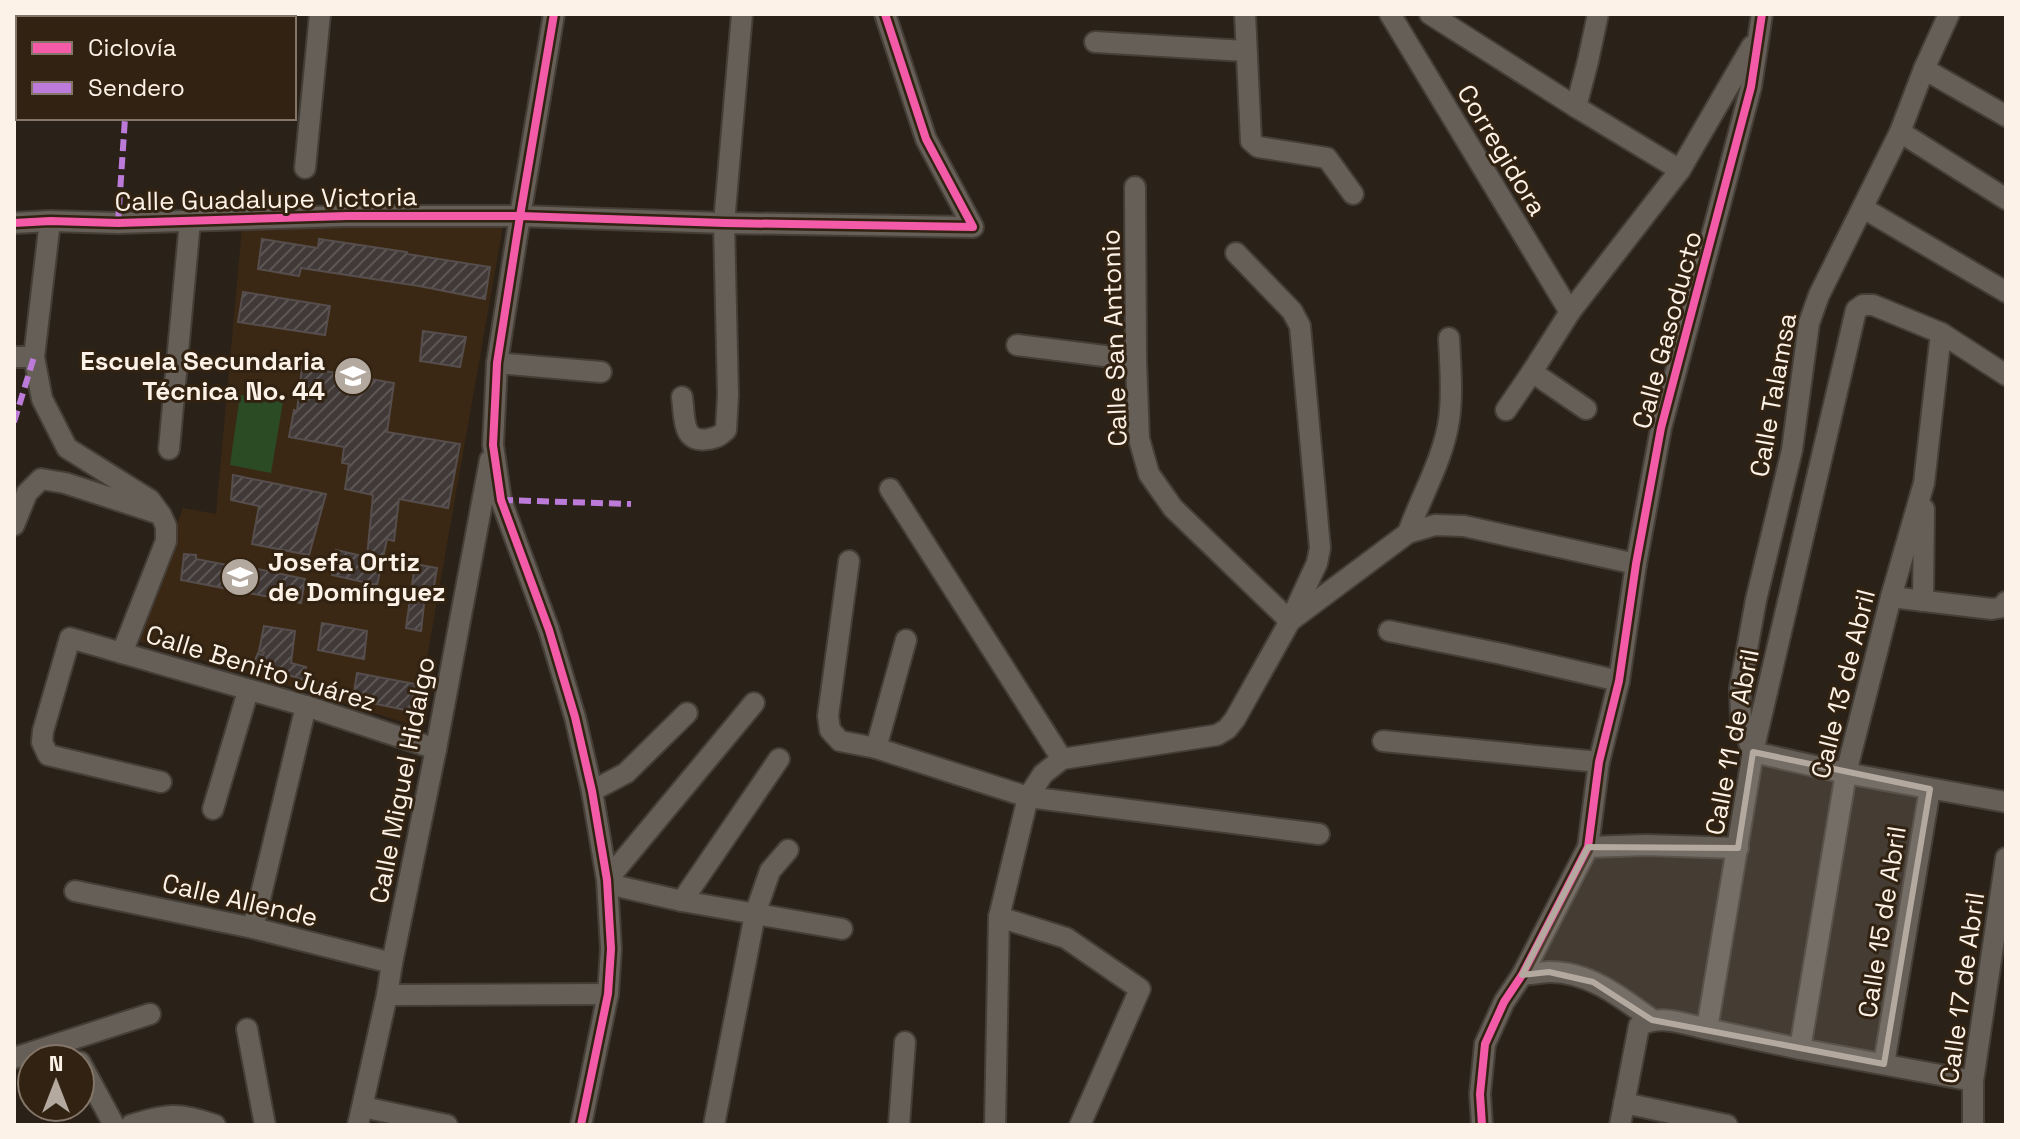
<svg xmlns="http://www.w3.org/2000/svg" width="2020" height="1139" font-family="'Space Grotesk',sans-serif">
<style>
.built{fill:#3b2814}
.green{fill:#2b4b25}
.building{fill:url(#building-hatch);stroke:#564e4c;stroke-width:2}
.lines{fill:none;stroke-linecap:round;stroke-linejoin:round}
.minor-casing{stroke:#443e37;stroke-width:24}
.minor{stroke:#665f58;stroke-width:20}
.quiet{stroke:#bd7bd9;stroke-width:6;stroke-dasharray:12 6;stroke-linecap:butt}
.cycleway-casing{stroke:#322211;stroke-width:13}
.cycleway{stroke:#f35aa7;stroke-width:8}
.marked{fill:#b3a99f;fill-opacity:0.2;stroke:#b3a99f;stroke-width:6;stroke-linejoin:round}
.labels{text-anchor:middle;stroke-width:6;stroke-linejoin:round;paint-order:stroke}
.street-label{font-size:26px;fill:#fdf2e7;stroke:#322211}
.poi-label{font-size:26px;font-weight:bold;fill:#fdf2e7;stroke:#322211;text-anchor:end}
</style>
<defs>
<pattern id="building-hatch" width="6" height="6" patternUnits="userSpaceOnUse" patternTransform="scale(2)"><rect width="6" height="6" fill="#403938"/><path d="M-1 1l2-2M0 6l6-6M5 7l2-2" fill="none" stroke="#5c5655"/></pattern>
</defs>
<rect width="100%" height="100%" fill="#2a2219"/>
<!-- built -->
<path class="built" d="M 504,220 L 415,726 L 305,691 L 135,640 L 183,508 L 216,514 L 242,228 Z"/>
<!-- green -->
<path class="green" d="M 240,395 L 283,402 L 271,473 L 230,465 Z"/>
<!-- building -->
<g class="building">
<path d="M 262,239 L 318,248 L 319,239 L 407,252 L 407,254 L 490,267 L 485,299 L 419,286 L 301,268 L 299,276 L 258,269 Z"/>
<path d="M 243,292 L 330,306 L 325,335 L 238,322 Z"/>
<path d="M 423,331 L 466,337 L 460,367 L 420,361 Z"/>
<path d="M 302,367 L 394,383 L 387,432 L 460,444 L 448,508 L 399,499 L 394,541 L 387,539 L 377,585 L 332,575 L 336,550 L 367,557 L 373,495 L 345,489 L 349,464 L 342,463 L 344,447 L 289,437 L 294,410 L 297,411 Z"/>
<path d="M 233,475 L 326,494 L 309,555 L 252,544 L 259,506 L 231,500 Z"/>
<path d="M 184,554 L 196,555 L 196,559 L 248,569 L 248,567 L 305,579 L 301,603 L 181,580 Z"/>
<path d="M 415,564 L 437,568 L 432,597 L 425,596 L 421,631 L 406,628 Z"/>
<path d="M 322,623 L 367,631 L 364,659 L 318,650 Z"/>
<path d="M 264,626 L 295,631 L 291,663 L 306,667 L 303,680 L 254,663 L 258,653 L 263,655 L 264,652 L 259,651 Z"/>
<path d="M 357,673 L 415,684 L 410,711 L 353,699 Z"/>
</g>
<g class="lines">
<defs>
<g id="minor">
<path d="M 554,14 L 520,216 L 497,363 L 493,445 L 501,500 L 549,630 L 575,717 L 592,791 L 607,880 L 611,949 L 608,994 L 581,1125"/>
<path d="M 1245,14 L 1251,141 L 1258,147 L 1327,158 L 1353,194"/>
<path d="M 1390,14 L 1570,312"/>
<path d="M 1430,14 L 1576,107 L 1680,170"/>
<path d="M 1095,42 L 1245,51"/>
<path d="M 1924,69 L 2006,116"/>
<path d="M 1576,107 L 1588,61 L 1598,14"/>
<path d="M 1900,132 L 2006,199"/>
<path d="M 305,168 L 320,14"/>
<path d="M 1135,187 L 1136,360 L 1139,439 L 1149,474 L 1173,508 L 1290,621 L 1408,533 L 1435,525 L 1464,526 L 1636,564"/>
<path d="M 1863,208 L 2006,292"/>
<path d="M 50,221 L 34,357 L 42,399 L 67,448 L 150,500 L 161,515 L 166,526 L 166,541 L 122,653"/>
<path d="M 14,223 L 50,221 L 118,223 L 347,216 L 520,216 L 724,223 L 973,227 L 926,139 L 885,14"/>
<path d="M 1017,345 L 1136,360"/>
<path d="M 14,357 L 34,357"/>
<path d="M 497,363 L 601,372"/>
<path d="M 1532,372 L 1586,409"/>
<path d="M 682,397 C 685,417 681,444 709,439 C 717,437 720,436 726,430 L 728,395 L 724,223 L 742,14"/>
<path d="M 1506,410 L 1532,372 L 1570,312 L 1680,170 L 1752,46"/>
<path d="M 169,449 L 190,221"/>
<path d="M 890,489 L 1062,759"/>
<path d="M 14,525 L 27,493 L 41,479 L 65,483 L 154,512"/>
<path d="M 1408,533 C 1421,496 1443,460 1449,420 C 1453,393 1450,365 1449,338"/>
<path d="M 849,561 L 828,716 L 830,730 L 840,741 L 876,748 L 1028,797 L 1319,834"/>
<path d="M 1891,597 L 1992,609 L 2003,607 L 2006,602"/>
<path d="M 1923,601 L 1924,509"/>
<path d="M 1389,631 L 1502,654 L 1619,681"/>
<path d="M 1383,741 L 1599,762"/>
<path d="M 876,748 L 906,640"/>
<path d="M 1752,751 L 1741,719 L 1740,688 L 1756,600 L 1792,450 L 1809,323 L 1819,295 L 1900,132 L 1924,69 L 1949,14"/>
<path d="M 1753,752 L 1846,773 L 2006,802"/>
<path d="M 161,782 L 48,755 L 42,742 L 43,731 L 70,638 L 306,706 L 436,749"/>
<path d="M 592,791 L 626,773 L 687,713"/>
<path d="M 213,809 L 248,691"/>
<path d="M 1588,847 L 1646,845 L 1738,848"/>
<path d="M 607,880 L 754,703"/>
<path d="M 608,884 L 682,901 L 842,929"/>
<path d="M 75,891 L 253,928 L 392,963"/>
<path d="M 682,901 L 779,759"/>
<path d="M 999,917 L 1066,938 L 1140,989 L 1080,1125"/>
<path d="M 253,928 L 306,706"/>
<path d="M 1522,975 C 1531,974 1539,973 1548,972 C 1588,971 1621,997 1652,1020"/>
<path d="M 387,995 L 608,994"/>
<path d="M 247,1029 L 265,1125"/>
<path d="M 1707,1029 L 1800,1049 L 1973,1081"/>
<path d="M 1800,1049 L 1846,773 L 1891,597 L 1924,483 L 1941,333"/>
<path d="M 14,1058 L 150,1014"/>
<path d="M 80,1062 L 114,1125"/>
<path d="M 1884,1064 L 1930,789"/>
<path d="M 1624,1103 L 1727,1125"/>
<path d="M 363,1107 L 447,1125"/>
<path d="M 131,1125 C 166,1114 179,1112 215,1125"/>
<path d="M 358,1125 L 387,995 L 392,963 L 436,749 L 490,460"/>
<path d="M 714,1125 L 755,914 L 770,871 L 788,850"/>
<path d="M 899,1125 L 905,1042"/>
<path d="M 995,1125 L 999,917 L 1028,797 L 1043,774 L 1062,759 L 1217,735 L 1227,729 L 1235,719 L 1290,621 L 1317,563 L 1320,548 L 1300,326 L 1292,311 L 1236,253"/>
<path d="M 1482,1125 L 1480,1094 L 1485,1044 L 1504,1002 L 1522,975 L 1588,847 L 1599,762 L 1619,681 L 1636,564 L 1661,428 L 1751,87 L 1762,14"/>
<path d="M 1620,1125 L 1639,1026 C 1661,1014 1684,1024 1707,1029 L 1753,752 L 1856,310 L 1863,305 L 1873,305 L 1941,333 L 2006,375"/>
<path d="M 1973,1125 L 1973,1081 L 2006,858"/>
</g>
</defs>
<!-- minor casing -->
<use href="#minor" class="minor-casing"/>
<!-- minor -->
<use href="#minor" class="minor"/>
<!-- quiet -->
<g class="quiet">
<path d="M 131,18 L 131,14"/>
<path d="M 118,223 L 125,118"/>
<path d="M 14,422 L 34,357"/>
<path d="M 501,500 L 631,504"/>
</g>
<defs>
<g id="cycleway">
<path d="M 554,14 L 520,216 L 497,363 L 493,445 L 501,500 L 549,630 L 575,717 L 592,791 L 607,880 L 611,949 L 608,994 L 581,1125"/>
<path d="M 14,223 L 50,221 L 118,223 L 347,216 L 520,216 L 724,223 L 973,227 L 926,139 L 885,14"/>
<path d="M 1482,1125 L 1480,1094 L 1485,1044 L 1504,1002 L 1522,975 L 1588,847 L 1599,762 L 1619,681 L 1636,564 L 1661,428 L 1751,87 L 1762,14"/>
</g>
</defs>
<!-- cycleway casing -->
<use href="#cycleway" class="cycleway-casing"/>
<!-- cycleway -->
<use href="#cycleway" class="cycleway"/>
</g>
<!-- marked area -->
<path class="marked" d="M 1753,752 L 1930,789 L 1884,1064 L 1652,1020 L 1593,982 L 1549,972 L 1522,975 L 1588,847 L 1738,848 Z"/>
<!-- icons -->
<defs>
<symbol id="university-disc" viewBox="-11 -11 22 22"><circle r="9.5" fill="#b3a99f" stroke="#322211"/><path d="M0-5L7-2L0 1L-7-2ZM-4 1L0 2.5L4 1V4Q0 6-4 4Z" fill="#fff"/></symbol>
<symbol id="school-disc" viewBox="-11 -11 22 22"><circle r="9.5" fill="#b3a99f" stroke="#322211"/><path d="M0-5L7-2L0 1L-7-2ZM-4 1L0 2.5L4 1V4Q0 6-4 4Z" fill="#fff"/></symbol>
</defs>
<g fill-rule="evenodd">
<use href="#university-disc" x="331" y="354" width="44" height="44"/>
<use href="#school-disc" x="218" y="555" width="44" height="44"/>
</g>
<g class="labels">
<!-- street labels -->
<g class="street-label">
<text transform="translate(1502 150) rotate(59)" y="9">Corregidora</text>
<text transform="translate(266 199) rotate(-1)" y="9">Calle Guadalupe Victoria</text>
<text transform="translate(1667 330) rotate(-75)" y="9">Calle Gasoducto</text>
<text transform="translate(1114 338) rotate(-92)" y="9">Calle San Antonio</text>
<text transform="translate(1773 395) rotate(-80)" y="9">Calle Talamsa</text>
<text transform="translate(261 668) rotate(17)" y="9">Calle Benito Juárez</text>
<text transform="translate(1843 684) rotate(-76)" y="9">Calle 13 de Abril</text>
<text transform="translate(1732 742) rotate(-79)" y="9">Calle 11 de Abril</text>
<text transform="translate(402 780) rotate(-79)" y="9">Calle Miguel Hidalgo</text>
<text transform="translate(240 900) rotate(13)" y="9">Calle Allende</text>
<text transform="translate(1882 922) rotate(-81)" y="9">Calle 15 de Abril</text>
<text transform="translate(1962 988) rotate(-82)" y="9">Calle 17 de Abril</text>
</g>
<!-- poi labels -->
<g class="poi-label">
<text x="325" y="370">Escuela Secundaria<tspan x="325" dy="30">Técnica No. 44</tspan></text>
<text x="268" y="571" text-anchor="start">Josefa Ortiz<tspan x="268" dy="30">de Domínguez</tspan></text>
</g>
</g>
<!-- border -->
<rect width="2020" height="1139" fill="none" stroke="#fdf2e7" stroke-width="32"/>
<!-- legend -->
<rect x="16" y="16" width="280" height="104" fill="#322211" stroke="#837567" stroke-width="2"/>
<rect x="32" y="42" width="40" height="12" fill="#f35aa7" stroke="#837567" stroke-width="2"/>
<text x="88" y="56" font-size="24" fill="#fdf2e7">Ciclovía</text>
<rect x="32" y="82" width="40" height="12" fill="#bd7bd9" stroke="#837567" stroke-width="2"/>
<text x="88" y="96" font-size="24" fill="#fdf2e7">Sendero</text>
<!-- north arrow -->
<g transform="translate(56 1083)"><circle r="38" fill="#322211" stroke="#837567" stroke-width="2"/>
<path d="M0-6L14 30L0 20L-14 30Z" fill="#b3a99f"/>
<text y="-12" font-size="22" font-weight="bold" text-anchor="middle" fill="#fdf2e7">N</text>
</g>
</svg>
